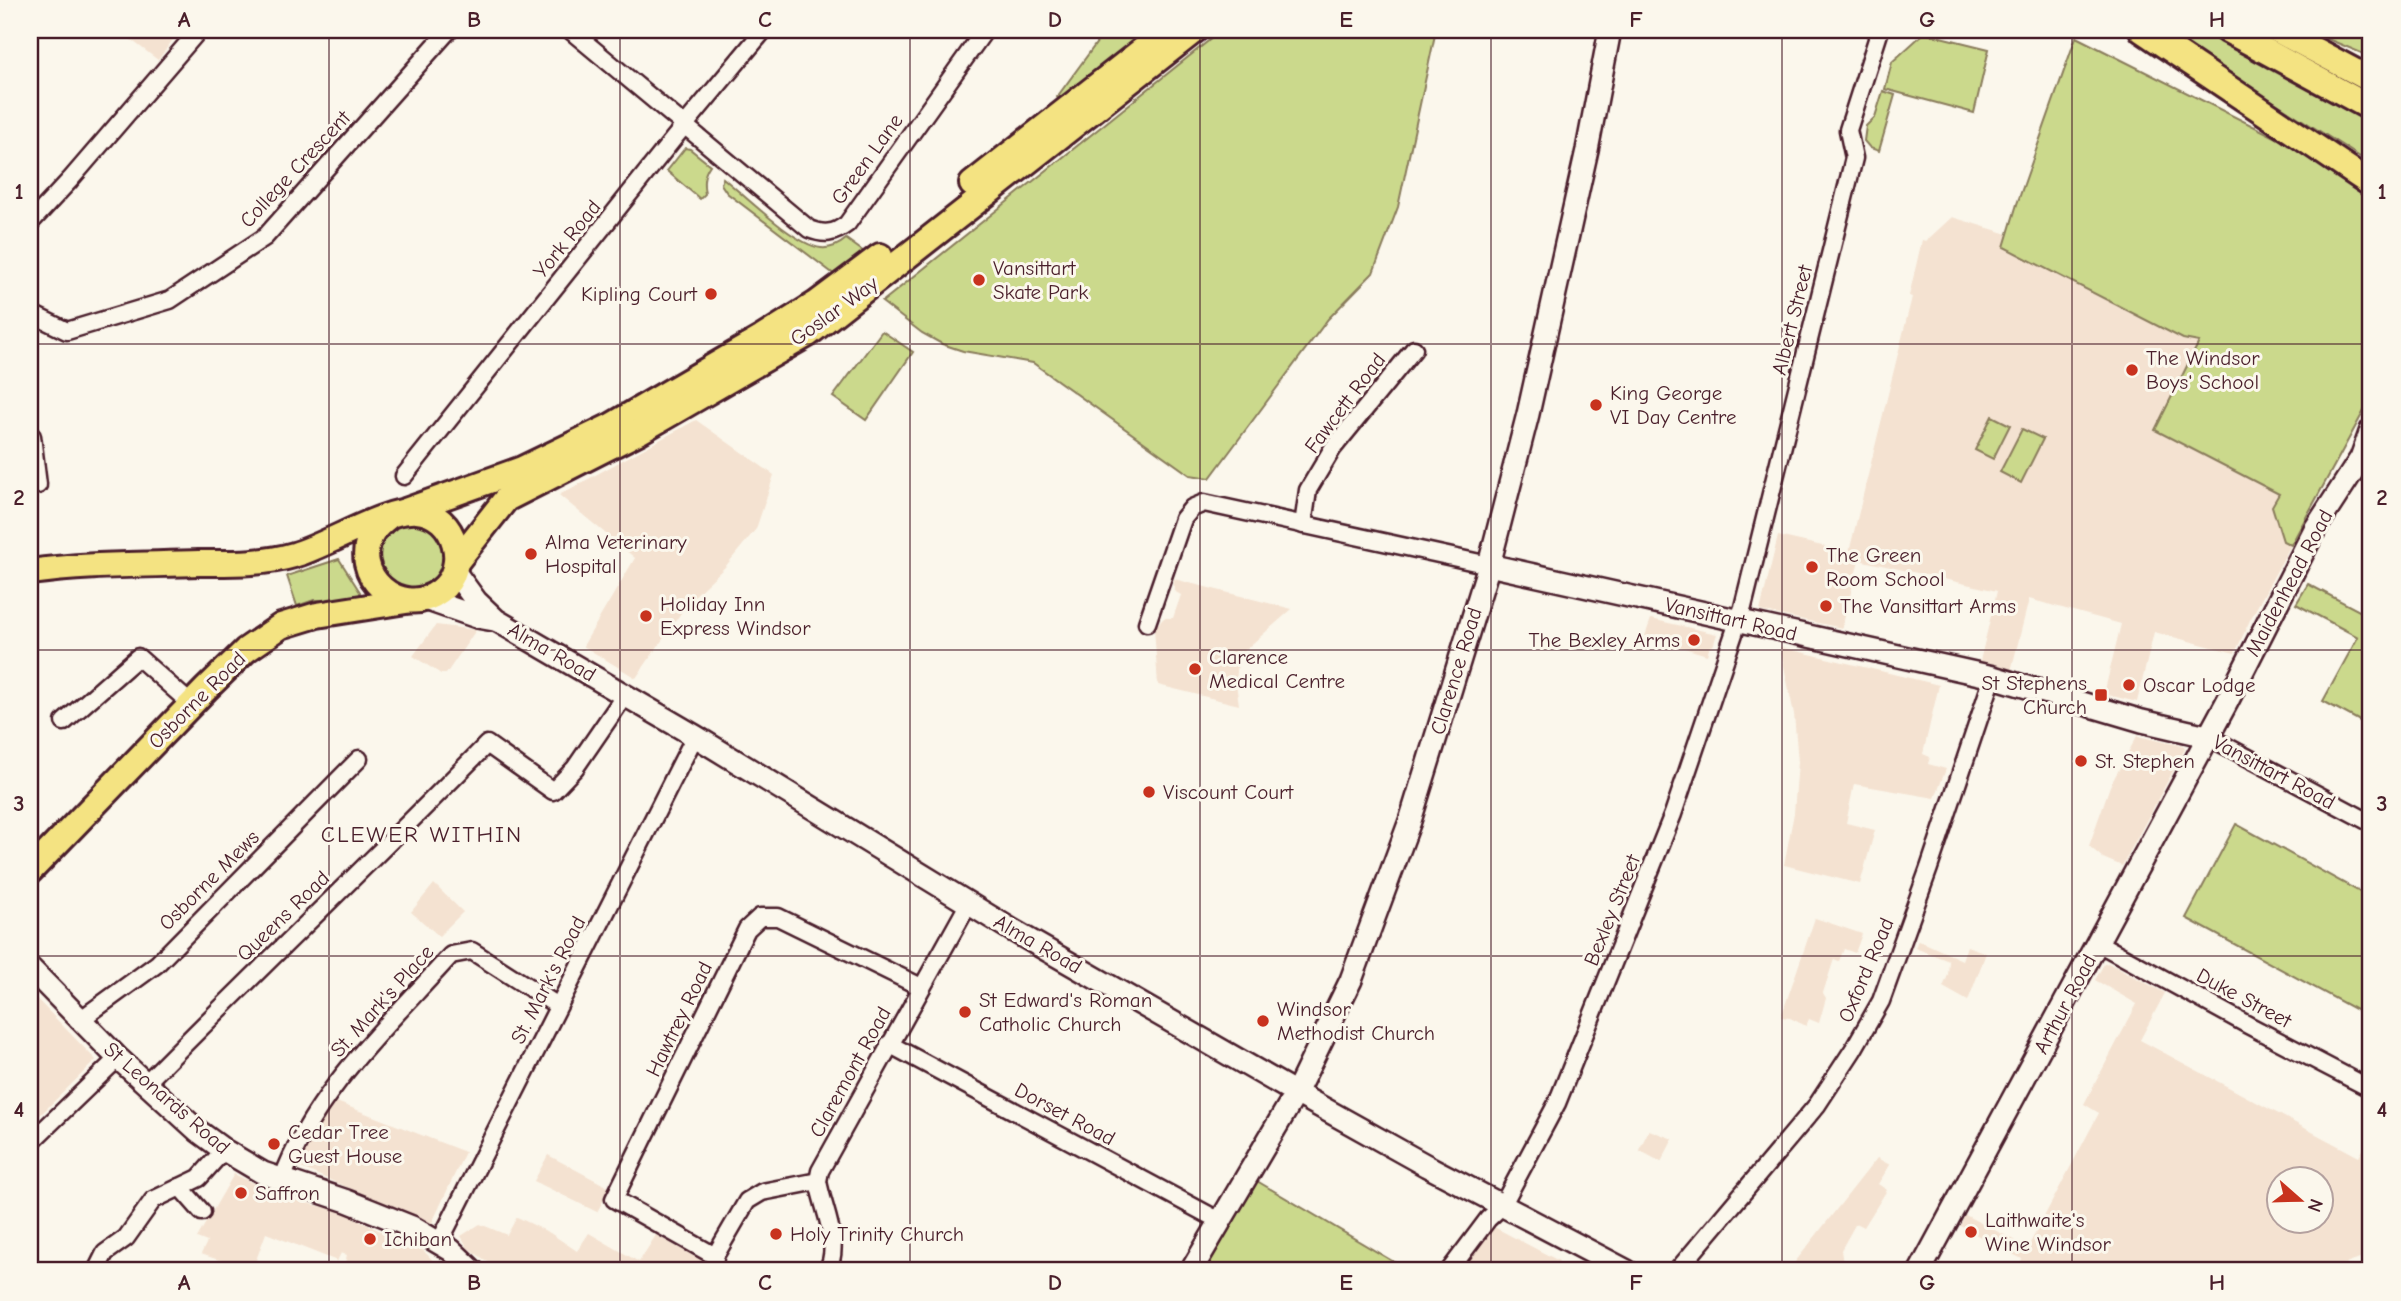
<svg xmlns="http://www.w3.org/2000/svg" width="2401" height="1301" font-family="'Comic Neue',sans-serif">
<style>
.built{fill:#f4e2d1;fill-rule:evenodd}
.green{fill:#cbd98c;stroke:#8a7c5c;stroke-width:2}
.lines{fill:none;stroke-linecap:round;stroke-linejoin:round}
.street-casing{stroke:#4a1f2b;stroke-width:21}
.secondary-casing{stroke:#4a1f2b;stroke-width:26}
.primary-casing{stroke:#4a1f2b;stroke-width:30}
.street{stroke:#fbf7ec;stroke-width:16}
.secondary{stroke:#fbf7ec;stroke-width:21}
.primary{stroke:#f4e382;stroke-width:24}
.grid{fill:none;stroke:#4a1f2b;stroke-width:2;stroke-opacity:0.55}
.poi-dot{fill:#c8321e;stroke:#fbf7ec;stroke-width:2.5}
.labels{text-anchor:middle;stroke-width:6;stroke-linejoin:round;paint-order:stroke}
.street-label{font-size:21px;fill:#4a1f2b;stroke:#fbf7ec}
.poi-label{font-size:21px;fill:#4a1f2b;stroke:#fbf7ec;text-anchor:start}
.neighbourhood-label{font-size:23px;letter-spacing:2px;fill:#4a1f2b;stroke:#fbf7ec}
.neatline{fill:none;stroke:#4a1f2b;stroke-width:2.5}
.grid-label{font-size:23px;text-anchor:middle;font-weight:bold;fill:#4a1f2b}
</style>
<rect width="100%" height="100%" fill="#fbf7ec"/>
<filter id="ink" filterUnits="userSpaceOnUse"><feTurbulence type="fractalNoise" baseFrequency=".0143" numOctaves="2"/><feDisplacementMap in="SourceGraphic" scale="14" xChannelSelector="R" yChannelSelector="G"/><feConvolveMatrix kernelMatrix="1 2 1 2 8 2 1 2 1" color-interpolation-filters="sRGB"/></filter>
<g filter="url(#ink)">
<!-- built -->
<g class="built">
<path d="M 118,30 L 180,30 L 158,60 Z"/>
<path d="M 2076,37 L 2371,196 L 2371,398 L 2250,620 L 2235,653 L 2154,632 L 2137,702 L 2104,694 L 2121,624 L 2029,599 L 2011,671 L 1979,665 L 1997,591 L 1859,560 L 1842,628 L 1760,611 L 1778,536 L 1849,552 L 1912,297 L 1909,296 L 1922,240 L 1926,241 L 1952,217 L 2008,234 Z"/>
<path d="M 696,420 L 774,475 L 756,529 L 725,567 L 690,600 L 636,678 L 583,646 L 635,558 L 559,495 Z"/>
<path d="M 1174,579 L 1292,609 L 1245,650 L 1238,660 L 1236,683 L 1239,705 L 1158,685 L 1154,628 L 1164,618 L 1173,618 L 1181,595 L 1174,591 Z"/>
<path d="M 1651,619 L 1717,634 L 1713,646 L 1710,646 L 1707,655 L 1645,636 Z"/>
<path d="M 436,625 L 476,630 L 446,674 L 441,674 L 413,656 Z"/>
<path d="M 1780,647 L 1939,685 L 1923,754 L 1930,757 L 1928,764 L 1946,769 L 1935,798 L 1854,784 L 1846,823 L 1875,830 L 1860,884 L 1784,865 L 1794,813 L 1798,762 L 1794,714 Z"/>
<path d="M 2137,736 L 2184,746 L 2185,749 L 2122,866 L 2103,858 L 2089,846 L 2110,786 Z"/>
<path d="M 434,884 L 463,912 L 439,936 L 411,912 Z"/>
<path d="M 1815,918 L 1862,934 L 1855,953 L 1844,949 L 1839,961 L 1834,959 L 1823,993 L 1826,998 L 1819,1023 L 1809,1019 L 1806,1026 L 1790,1018 L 1781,1017 Z"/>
<path d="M 1918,940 L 1962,960 L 1967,946 L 1986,953 L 1968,1001 L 1943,987 L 1948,975 L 1949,961 L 1915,948 Z"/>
<path d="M 2108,963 L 2165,993 L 2140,1040 L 2359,1157 L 2371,1135 L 2371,1255 L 2326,1271 L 2023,1271 L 2017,1268 L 2022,1259 L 1960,1226 L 1965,1215 L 2028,1247 L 2099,1113 L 2084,1104 L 2137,1004 L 2095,980 L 2104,964 ZM 2278,1178 L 2320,1178 L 2320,1220 L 2278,1220 Z"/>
<path d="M 30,992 L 96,1060 L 30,1125 Z"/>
<path d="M 329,1099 L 465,1152 L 432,1223 L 299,1167 L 297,1163 Z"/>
<path d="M 1649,1130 L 1673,1139 L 1661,1162 L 1639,1150 Z"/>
<path d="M 548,1155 L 610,1188 L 597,1212 L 534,1181 Z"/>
<path d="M 1877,1158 L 1890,1165 L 1878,1184 L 1887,1190 L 1864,1227 L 1856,1223 L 1841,1250 L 1843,1264 L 1852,1271 L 1788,1271 Z"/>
<path d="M 234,1174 L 282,1197 L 356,1215 L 355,1219 L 424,1251 L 436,1264 L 432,1271 L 346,1271 L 349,1265 L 345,1263 L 347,1255 L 341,1253 L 337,1261 L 266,1233 L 252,1271 L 201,1254 L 207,1242 L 197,1238 Z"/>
<path d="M 517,1217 L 550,1233 L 577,1251 L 589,1233 L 639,1262 L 656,1235 L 707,1264 L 707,1271 L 501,1271 L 468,1248 L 461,1236 L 480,1224 L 507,1235 Z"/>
<path d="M 1493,1228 L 1496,1228 L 1559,1261 L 1553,1271 L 1476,1271 L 1465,1263 Z"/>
</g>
<!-- green -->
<g class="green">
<path d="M 1106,30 L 1152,30 L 1060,102 L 1057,97 Z"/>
<path d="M 1222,30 L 1436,30 L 1398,207 L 1373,273 L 1328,319 L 1210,478 L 1190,475 L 1033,363 L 963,351 L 942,344 L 922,333 L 882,302 Z"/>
<path d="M 2162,30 L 2208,30 L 2371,116 L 2371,164 Z"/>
<path d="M 2306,30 L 2371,30 L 2371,57 Z"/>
<path d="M 1924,33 L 1989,49 L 1974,113 L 1885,89 L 1892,62 Z"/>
<path d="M 2076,37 L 2295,147 L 2370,193 L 2371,196 L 2371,398 L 2291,545 L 2283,541 L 2272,506 L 2279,494 L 2155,430 L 2199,342 L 2183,339 L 2004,247 L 2017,204 Z"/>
<path d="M 1883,91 L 1895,95 L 1879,151 L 1870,148 L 1864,141 L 1866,126 L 1875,117 Z"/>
<path d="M 685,148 L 690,149 L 710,165 C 703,175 703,183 705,194 L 700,199 L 667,171 Z"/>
<path d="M 723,178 C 745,196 795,245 821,248 C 831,249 839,245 846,239 L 864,252 L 835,275 L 727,193 L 721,184 Z"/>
<path d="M 882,331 L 913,352 L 866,420 L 833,397 Z"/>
<path d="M 1992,416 L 2010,425 L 1993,459 L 1975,450 Z"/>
<path d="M 2022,429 L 2043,439 L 2021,483 L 2000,472 Z"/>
<path d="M 422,522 L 434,529 L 448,551 L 436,587 L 391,592 L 372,550 L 397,523 Z"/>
<path d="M 339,559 L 360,592 L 360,597 L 354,600 L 314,600 L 297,606 L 287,576 Z"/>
<path d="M 2308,584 L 2371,617 L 2371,727 L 2323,701 L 2358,637 L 2296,604 Z"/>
<path d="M 2236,824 L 2371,898 L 2371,1018 L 2186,918 Z"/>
<path d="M 1257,1181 L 1409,1271 L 1205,1271 Z"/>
</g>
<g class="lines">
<defs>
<g id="street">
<path d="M 570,30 L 809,229 C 824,235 834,234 847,224 L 985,30"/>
<path d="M 30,223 L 70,180 L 199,30"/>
<path d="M 30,313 L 67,331 L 170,300 L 265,237 L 449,30"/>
<path d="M 30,436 L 32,436 L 38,485"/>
<path d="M 404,476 L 674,138 L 764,30"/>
<path d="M 1303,525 L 1308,490 L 1333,448 L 1414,349"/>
<path d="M 1147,623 L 1183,519 L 1192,508 L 1204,503 L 1489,565"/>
<path d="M 64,722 L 138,657 L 191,704"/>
<path d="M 2207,736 L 2371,823"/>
<path d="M 2098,943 L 2248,1025 L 2371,1089"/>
<path d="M 80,1020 L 157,964 L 359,759"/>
<path d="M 889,1044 L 1220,1221"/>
<path d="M 145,1084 C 258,969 375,859 487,744 L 553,791 L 575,768 L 625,695"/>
<path d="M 30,1143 L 118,1058"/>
<path d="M 282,1180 C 314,1091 389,1024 451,955 L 472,951 L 558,1006"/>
<path d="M 180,1187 L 202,1212"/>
<path d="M 439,1243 L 695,736"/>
<path d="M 715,1256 L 614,1199 L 747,929 L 760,917 L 778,917 L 921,987"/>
<path d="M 96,1271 L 105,1253 L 126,1238 L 153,1200 L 199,1178 L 224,1150"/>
<path d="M 714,1271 L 715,1256 L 747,1201 L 762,1192 L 818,1181"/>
<path d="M 827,1271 C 842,1244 823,1210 818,1181 L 820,1171 L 969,903"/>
<path d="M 1449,1271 L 1488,1219 L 1502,1206 L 1557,1103 L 1673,814 L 1743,607 L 1854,158 L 1848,130 L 1880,30"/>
<path d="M 1677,1271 L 1817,1105 L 1853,1050 L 1881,1001 L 1929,868 L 1993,677"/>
</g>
<g id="secondary">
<path d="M 1489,565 L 1993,677 L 2142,721 L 2207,736"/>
<path d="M 454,571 L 476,601 L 496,620 L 695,736 L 1012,930 L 1296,1093 L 1427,1166 L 1627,1271"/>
<path d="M 425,599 L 477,617 L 494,620"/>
<path d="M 30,968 L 118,1058 L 198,1131 L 224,1150 L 263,1173 L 347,1201 L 412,1227 L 451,1250 L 473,1271"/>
<path d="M 1191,1271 L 1296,1093 L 1351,980 L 1410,821 L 1489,565 L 1528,414 L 1587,150 L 1610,30"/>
<path d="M 1920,1271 L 2227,702 L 2315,529 L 2361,458 L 2371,430"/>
</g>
<g id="primary">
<path d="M 2142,30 L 2371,184"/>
<path d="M 2227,30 L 2371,108"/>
<path d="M 2277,30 L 2371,80"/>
<path d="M 972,184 L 1168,30"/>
<path d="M 405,511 L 522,469 L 611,426 L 762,338 L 816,304 L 880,256"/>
<path d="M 457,561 L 506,499 L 640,431 L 808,334 L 1195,30"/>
<path d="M 30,572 C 86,564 143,565 199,563 C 230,563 264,564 294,555 C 327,546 386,508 417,511 C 456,514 470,568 440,591 C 401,621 347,574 373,532 C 377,526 383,521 388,517"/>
<path d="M 30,871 L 206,689 L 246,650 L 281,626 L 317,615 L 406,601"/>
</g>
</defs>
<!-- street casing -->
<use href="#street" class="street-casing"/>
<!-- secondary casing -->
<use href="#secondary" class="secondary-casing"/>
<!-- primary casing -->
<use href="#primary" class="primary-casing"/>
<!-- street -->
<use href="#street" class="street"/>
<!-- secondary -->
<use href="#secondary" class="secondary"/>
<!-- primary -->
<use href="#primary" class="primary"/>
</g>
</g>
<!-- grid -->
<path class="grid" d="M 329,30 L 329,1271M 620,30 L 620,1271M 910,30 L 910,1271M 1200,30 L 1200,1271M 1491,30 L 1491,1271M 1782,30 L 1782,1271M 2072,30 L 2072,1271M 30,344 L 2371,344M 30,650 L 2371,650M 30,956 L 2371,956"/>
<!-- markers -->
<g class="poi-dot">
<circle cx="979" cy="280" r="7"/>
<circle cx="711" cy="294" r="7"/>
<circle cx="2132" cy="370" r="7"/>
<circle cx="1596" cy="405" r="7"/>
<circle cx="531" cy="554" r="7"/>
<circle cx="1812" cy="567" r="7"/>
<circle cx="1826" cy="606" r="7"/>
<circle cx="646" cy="616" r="7"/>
<circle cx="1694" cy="640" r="7"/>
<circle cx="1195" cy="669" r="7"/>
<circle cx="2129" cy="685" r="7"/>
<rect x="2094" y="688" width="14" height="14" rx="3.5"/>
<circle cx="2081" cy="761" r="7"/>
<circle cx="1149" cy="792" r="7"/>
<circle cx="965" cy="1012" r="7"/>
<circle cx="1263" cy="1021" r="7"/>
<circle cx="274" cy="1144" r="7"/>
<circle cx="241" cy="1193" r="7"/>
<circle cx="1971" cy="1232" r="7"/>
<circle cx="776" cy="1234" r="7"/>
<circle cx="370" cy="1239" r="7"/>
</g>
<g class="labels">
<!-- street labels -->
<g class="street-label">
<text transform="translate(867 159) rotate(-54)" y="7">Green Lane</text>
<text transform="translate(295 169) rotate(-47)" y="7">College Crescent</text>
<text transform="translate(567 239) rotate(-51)" y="7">York Road</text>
<text transform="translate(834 311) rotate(-36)" y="7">Goslar Way</text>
<text transform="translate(1792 320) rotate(-76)" y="7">Albert Street</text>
<text transform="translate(1345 403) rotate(-53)" y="7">Fawcett Road</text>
<text transform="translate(2289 583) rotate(-62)" y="7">Maidenhead Road</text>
<text transform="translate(1731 619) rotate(13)" y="7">Vansittart Road</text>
<text transform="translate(552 652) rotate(30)" y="7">Alma Road</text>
<text transform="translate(1456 671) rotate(-73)" y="7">Clarence Road</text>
<text transform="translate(197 700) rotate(-45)" y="7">Osborne Road</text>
<text transform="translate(2274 772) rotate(28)" y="7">Vansittart Road</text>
<text transform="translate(209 880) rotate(-45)" y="7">Osborne Mews</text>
<text transform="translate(1612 910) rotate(-68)" y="7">Bexley Street</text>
<text transform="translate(283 916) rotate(-44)" y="7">Queens Road</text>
<text transform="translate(1038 944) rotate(30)" y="7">Alma Road</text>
<text transform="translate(1866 970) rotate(-67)" y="7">Oxford Road</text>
<text transform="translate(548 980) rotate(-63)" y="7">St. Mark's Road</text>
<text transform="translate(2244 998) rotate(28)" y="7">Duke Street</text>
<text transform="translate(382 1001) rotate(-48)" y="7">St. Mark's Place</text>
<text transform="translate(2065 1004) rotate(-62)" y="7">Arthur Road</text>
<text transform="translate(679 1019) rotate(-64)" y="7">Hawtrey Road</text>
<text transform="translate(850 1072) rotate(-61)" y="7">Claremont Road</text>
<text transform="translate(167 1098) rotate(41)" y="7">St Leonards Road</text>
<text transform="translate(1065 1114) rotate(28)" y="7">Dorset Road</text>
</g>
<!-- poi labels -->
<g class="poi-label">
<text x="993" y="275">Vansittart<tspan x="993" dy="24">Skate Park</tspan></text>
<text x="697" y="301" text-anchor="end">Kipling Court</text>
<text x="2146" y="365">The Windsor<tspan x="2146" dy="24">Boys' School</tspan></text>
<text x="1610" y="400">King George<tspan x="1610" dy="24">VI Day Centre</tspan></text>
<text x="545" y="549">Alma Veterinary<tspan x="545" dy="24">Hospital</tspan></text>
<text x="1826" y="562">The Green<tspan x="1826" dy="24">Room School</tspan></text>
<text x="660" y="611">Holiday Inn<tspan x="660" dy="24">Express Windsor</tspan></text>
<text x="1840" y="613">The Vansittart Arms</text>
<text x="1680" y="647" text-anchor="end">The Bexley Arms</text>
<text x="1209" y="664">Clarence<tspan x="1209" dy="24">Medical Centre</tspan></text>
<text x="2087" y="690" text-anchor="end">St Stephens<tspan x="2087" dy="24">Church</tspan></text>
<text x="2143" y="692">Oscar Lodge</text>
<text x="2095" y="768">St. Stephen</text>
<text x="1163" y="799">Viscount Court</text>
<text x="979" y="1007">St Edward's Roman<tspan x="979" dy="24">Catholic Church</tspan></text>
<text x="1277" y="1016">Windsor<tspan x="1277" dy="24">Methodist Church</tspan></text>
<text x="288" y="1139">Cedar Tree<tspan x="288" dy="24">Guest House</tspan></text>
<text x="255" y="1200">Saffron</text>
<text x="1985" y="1227">Laithwaite's<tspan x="1985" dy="24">Wine Windsor</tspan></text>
<text x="790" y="1241">Holy Trinity Church</text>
<text x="384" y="1246">Ichiban</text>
</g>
<!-- neighbourhood labels -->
<g class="neighbourhood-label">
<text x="422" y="842">CLEWER WITHIN</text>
</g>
</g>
<!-- margin -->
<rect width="2401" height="1301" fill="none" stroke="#fbf7ec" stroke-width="77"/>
<!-- north arrow -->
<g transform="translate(2300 1200) rotate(110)"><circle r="33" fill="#fbf7ec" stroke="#b4a19f" stroke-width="2"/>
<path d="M0-5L12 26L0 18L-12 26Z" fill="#c8321e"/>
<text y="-10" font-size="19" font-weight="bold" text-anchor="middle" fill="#4a1f2b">N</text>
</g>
<rect x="38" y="38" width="2324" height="1224" class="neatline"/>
<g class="grid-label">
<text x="184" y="27">A</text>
<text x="474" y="27">B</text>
<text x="765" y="27">C</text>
<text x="1055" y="27">D</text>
<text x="1346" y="27">E</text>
<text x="1636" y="27">F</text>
<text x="1927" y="27">G</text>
<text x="2217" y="27">H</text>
<text x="19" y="199">1</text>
<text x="2382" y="199">1</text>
<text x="19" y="505">2</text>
<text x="2382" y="505">2</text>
<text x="19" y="811">3</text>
<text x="2382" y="811">3</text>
<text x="19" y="1117">4</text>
<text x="2382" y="1117">4</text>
<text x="184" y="1290">A</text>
<text x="474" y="1290">B</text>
<text x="765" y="1290">C</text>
<text x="1055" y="1290">D</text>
<text x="1346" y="1290">E</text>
<text x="1636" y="1290">F</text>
<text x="1927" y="1290">G</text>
<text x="2217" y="1290">H</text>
</g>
</svg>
